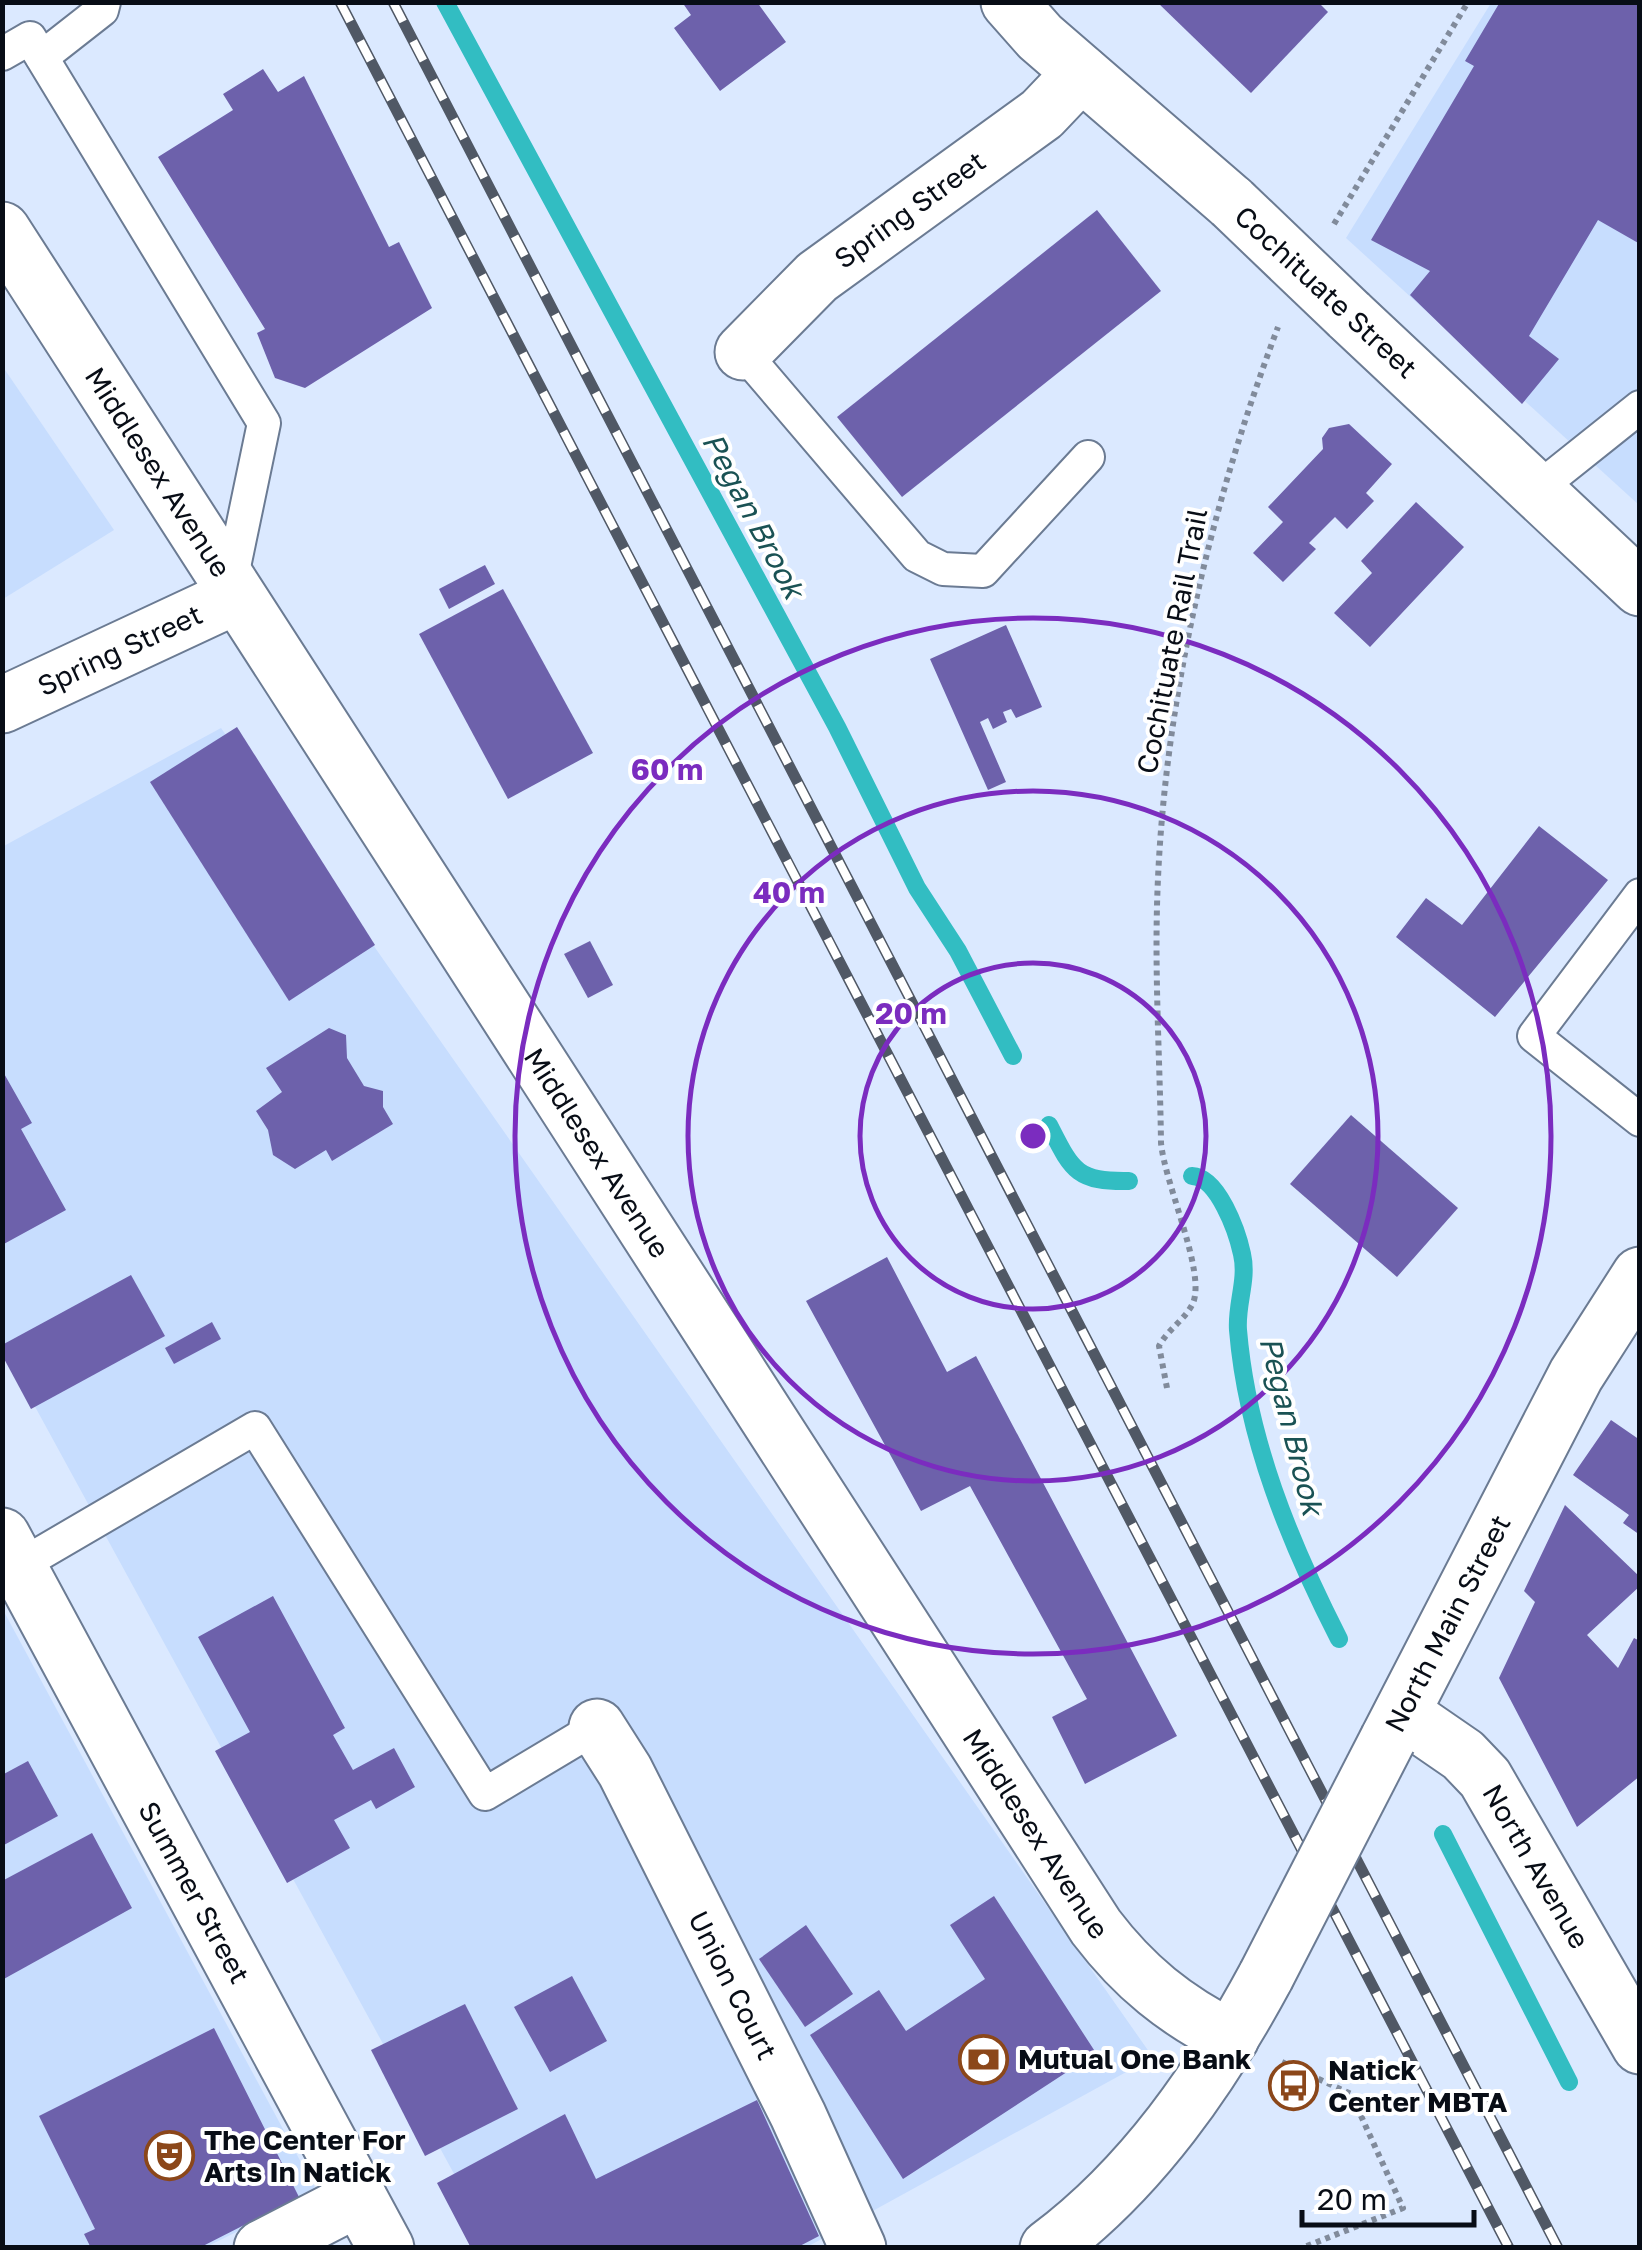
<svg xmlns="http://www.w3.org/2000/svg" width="1642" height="2250" font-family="'Golos Text',sans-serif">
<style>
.built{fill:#c7ddfe}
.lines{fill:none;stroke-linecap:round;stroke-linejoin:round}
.stream{stroke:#32bdc2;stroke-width:18}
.building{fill:#6d61ab}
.lane-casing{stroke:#6b7b93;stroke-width:36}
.street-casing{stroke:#6b7b93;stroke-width:59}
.secondary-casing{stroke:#6b7b93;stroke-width:59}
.primary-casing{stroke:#6b7b93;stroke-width:59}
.path{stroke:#818b9b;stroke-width:6;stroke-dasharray:5 5;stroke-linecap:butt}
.lane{stroke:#fff;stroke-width:32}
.street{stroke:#fff;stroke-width:55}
.secondary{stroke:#fff;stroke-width:55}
.primary{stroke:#fff;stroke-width:55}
.rail-casing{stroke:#505865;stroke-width:11}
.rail{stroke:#fff;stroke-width:8;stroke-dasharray:22;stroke-linecap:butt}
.street-bridge-casing{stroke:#6b7b93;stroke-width:59;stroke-linecap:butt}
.primary-bridge-casing{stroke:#6b7b93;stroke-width:59;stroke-linecap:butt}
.street-bridge{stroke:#fff;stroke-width:55}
.primary-bridge{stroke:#fff;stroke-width:55}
.ring{fill:none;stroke:#7b2cbf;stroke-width:5}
.labels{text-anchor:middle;stroke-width:8;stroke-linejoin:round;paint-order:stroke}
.street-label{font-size:28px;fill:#080d16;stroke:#fff}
.poi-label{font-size:28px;font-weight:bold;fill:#080d16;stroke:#fff;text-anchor:start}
.water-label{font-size:30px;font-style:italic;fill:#1a5254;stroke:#fff}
.centre{fill:#7b2cbf;stroke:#fff;stroke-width:5}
.ring-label{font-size:30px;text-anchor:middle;font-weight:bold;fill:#7b2cbf;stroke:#fff;stroke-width:8;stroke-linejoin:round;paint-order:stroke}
</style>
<rect width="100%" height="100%" fill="#dbe9ff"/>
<!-- built -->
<g class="built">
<path d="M 1491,3 L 1639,3 L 1639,505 L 1346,238 Z"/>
<path d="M 3,367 L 114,530 L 3,599 L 2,599 Z"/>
<path d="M 221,728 L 1152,2056 L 1159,2054 L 807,2247 L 494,2247 L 3,1348 L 2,847 Z"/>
<path d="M 2,1608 L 317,2192 L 206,2247 L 3,2247 Z"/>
</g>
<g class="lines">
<!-- stream -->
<g class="stream">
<path d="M 445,2 L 837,727 L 917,888 L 958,951 L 1013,1056"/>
<path d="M 1049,1125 C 1072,1170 1076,1182 1129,1181"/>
<path d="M 1192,1176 C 1218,1177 1237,1231 1242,1254 C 1248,1280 1236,1304 1238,1330 C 1247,1439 1290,1543 1339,1639"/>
<path d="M 1443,1834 L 1569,2082"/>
</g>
</g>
<!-- building -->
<g class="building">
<path d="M 682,2 L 757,2 L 786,42 L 720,91 L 674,28 L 691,15 Z"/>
<path d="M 1157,2 L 1318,2 L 1328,12 L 1251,93 Z"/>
<path d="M 1500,2 L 1640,2 L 1640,244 L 1598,220 L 1529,336 L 1559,359 L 1522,404 L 1410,295 L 1430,271 L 1371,240 L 1474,66 L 1465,61 Z"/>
<path d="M 263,69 L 278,92 L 304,76 L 389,247 L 399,242 L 432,308 L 305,388 L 275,378 L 257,333 L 265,329 L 158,157 L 233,110 L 223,94 Z"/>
<path d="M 1097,210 L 1161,291 L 902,497 L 837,417 Z"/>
<path d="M 1349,424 L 1392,464 L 1366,493 L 1374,501 L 1347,529 L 1335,517 L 1309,543 L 1316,549 L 1283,582 L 1253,553 L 1283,522 L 1268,507 L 1323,449 L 1322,438 L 1329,428 Z"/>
<path d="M 1416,502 L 1464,547 L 1370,647 L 1334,613 L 1372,573 L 1361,561 Z"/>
<path d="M 485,565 L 495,584 L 449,609 L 439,589 Z"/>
<path d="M 503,589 L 593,753 L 508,799 L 419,634 Z"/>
<path d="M 1006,625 L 1042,707 L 1016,718 L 1011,709 L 1003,712 L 1007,722 L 993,729 L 988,718 L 980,722 L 1006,782 L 988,790 L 930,659 Z"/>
<path d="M 237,727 L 375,945 L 289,1001 L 150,782 Z"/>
<path d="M 1539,826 L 1608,880 L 1495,1017 L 1396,937 L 1426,898 L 1462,925 Z"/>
<path d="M 590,941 L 613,985 L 588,998 L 564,954 Z"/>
<path d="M 329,1028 L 346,1035 L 347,1058 L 364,1086 L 383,1091 L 383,1107 L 393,1124 L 332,1161 L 326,1150 L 295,1169 L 273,1155 L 268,1130 L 256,1111 L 282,1092 L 266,1068 Z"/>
<path d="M 2,1070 L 32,1123 L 21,1129 L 66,1210 L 2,1245 Z"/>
<path d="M 1351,1115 L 1458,1208 L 1397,1277 L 1290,1184 Z"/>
<path d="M 887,1257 L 947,1372 L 976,1356 L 1177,1736 L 1085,1784 L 1052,1717 L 1087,1699 L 970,1486 L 921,1511 L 806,1301 Z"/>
<path d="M 131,1275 L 165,1336 L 31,1409 L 2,1355 L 2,1345 Z"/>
<path d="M 212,1322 L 221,1339 L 174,1364 L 165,1348 Z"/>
<path d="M 1611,1420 L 1640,1440 L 1640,1535 L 1623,1523 L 1629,1515 L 1573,1475 Z"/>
<path d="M 1565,1505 L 1640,1577 L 1640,1586 L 1587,1635 L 1618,1668 L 1634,1638 L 1640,1641 L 1640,1776 L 1577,1827 L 1499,1678 L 1535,1602 L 1524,1591 Z"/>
<path d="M 273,1596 L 345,1728 L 333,1735 L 353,1770 L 394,1748 L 415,1787 L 376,1809 L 371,1800 L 334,1820 L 350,1848 L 287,1883 L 215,1751 L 250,1732 L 198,1637 Z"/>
<path d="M 28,1761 L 58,1816 L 2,1846 L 2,1775 Z"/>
<path d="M 92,1833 L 132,1908 L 2,1980 L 2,1881 Z"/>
<path d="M 994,1896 L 1096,2053 L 903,2179 L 810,2035 L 879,1990 L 906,2031 L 985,1979 L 950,1925 Z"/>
<path d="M 806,1925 L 853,1994 L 805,2027 L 759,1959 Z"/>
<path d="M 572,1976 L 607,2041 L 550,2072 L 514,2007 Z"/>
<path d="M 465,2004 L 518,2109 L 425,2156 L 371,2050 Z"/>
<path d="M 214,2028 L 299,2197 L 199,2248 L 91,2248 L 84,2234 L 95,2229 L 39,2116 Z"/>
<path d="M 757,2100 L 819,2236 L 796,2248 L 471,2248 L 437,2183 L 565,2114 L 596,2179 Z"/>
</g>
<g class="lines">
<defs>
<g id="lane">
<path d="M 2,54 L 30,38 L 264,423 L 230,586"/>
<path d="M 42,57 L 102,10 L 104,2"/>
<path d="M 743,352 L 917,556 L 943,569 L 983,571 L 1088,457"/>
<path d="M 1536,490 L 1640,407"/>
<path d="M 1640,895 L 1534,1036 L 1640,1120"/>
<path d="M 19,1566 L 255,1428 L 485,1794 L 597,1727"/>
</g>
<g id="street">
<path d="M 1009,2 L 1040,37 L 1232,203"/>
<path id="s1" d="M 2,230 L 1096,1927 C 1134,1977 1175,2010 1231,2038"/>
<path d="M 1349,315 L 1640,588"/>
<path id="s2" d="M 743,352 L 817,277 L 1042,114 L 1081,73"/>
<path id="s3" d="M 2,705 L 236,596"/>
<path id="s4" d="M 2,1536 L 386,2248"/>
<path id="s5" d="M 597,1727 L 625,1771 L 798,2115 L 858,2248"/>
<path d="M 262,2248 L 359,2198"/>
</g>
<g id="secondary">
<path id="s6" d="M 1402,1713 L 1463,1755 L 1485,1778 L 1640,2046"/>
</g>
<g id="primary">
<path id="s7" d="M 1388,1739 L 1576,1375 L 1640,1275"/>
<path d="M 1048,2248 C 1142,2178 1211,2078 1266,1976"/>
</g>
</defs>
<!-- lane casing -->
<use href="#lane" class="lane-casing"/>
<!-- street casing -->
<use href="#street" class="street-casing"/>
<!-- secondary casing -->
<use href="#secondary" class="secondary-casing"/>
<!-- primary casing -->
<use href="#primary" class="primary-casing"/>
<!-- path -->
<g class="path">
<path d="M 1334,224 L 1468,2"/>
<path d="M 1167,1388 L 1159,1346 C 1168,1329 1185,1320 1193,1303 C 1206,1272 1165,1185 1161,1143 C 1160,1064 1155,985 1157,906 C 1162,710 1209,510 1278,327"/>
<path d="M 1282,2062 L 1351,2094 L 1403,2208 L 1302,2248"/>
</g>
<!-- lane -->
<use href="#lane" class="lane"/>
<!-- street -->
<use href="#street" class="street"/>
<!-- secondary -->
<use href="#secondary" class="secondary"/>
<!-- primary -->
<use href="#primary" class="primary"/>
<defs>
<g id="rail">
<path d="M 340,2 L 1509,2248"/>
<path d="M 393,2 L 1558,2248"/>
</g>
</defs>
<!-- rail casing -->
<use href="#rail" class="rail-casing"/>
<!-- rail -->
<use href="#rail" class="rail"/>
<defs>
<path id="street-bridge" d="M 1232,203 L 1349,315"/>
<path id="primary-bridge" d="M 1266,1976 L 1388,1739"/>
</defs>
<!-- street-bridge casing -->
<use href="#street-bridge" class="street-bridge-casing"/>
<!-- primary-bridge casing -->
<use href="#primary-bridge" class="primary-bridge-casing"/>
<!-- street-bridge -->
<use href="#street-bridge" class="street-bridge"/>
<!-- primary-bridge -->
<use href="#primary-bridge" class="primary-bridge"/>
</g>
<!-- distance rings -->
<g class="ring">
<circle cx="1033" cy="1136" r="173"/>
<circle cx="1033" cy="1136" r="345"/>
<circle cx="1033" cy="1136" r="518"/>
</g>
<!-- icons -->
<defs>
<symbol id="bank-ring" viewBox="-11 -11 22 22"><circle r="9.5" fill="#fff" stroke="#8b471a" stroke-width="1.5"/><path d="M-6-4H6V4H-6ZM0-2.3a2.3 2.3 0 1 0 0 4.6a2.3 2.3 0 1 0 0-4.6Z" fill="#8b471a"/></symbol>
<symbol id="bus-ring" viewBox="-11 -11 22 22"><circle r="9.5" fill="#fff" stroke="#8b471a" stroke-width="1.5"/><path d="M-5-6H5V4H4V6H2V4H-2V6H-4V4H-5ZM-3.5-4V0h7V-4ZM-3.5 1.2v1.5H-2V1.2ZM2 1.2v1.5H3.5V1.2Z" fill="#8b471a"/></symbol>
<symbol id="theatre-ring" viewBox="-11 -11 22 22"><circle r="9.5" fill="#fff" stroke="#8b471a" stroke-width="1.5"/><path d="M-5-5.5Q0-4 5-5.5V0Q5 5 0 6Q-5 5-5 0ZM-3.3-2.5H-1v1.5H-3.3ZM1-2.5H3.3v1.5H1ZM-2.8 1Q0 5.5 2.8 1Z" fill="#8b471a"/></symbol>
</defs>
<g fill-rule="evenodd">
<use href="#bank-ring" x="956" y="2032" width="55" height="55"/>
<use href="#bus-ring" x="1266" y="2058" width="55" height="55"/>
<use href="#theatre-ring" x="142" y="2128" width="55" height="55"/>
</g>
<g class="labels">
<!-- street labels -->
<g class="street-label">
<text dy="10" stroke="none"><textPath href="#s2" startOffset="220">Spring Street</textPath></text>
<text transform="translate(1326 292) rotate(43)" y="10">Cochituate Street</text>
<text dy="10" stroke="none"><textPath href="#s1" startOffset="288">Middlesex Avenue</textPath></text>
<text transform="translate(1172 641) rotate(-79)" y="10">Cochituate Rail Trail</text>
<text dy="10" stroke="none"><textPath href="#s3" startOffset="130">Spring Street</textPath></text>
<text dy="10" stroke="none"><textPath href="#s1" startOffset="1098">Middlesex Avenue</textPath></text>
<text dy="10" stroke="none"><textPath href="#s7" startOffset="130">North Main Street</textPath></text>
<text dy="10" stroke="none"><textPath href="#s1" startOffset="1908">Middlesex Avenue</textPath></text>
<text dy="10" stroke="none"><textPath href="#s6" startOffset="208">North Avenue</textPath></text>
<text dy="10" stroke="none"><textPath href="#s4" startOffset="405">Summer Street</textPath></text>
<text dy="10" stroke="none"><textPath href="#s5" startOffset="292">Union Court</textPath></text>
</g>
<!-- poi labels -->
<g class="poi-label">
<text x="1018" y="2069">Mutual One Bank</text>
<text x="1328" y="2080">Natick<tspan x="1328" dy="32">Center MBTA</tspan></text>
<text x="204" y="2150">The Center For<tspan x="204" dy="32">Arts In Natick</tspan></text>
</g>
<!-- water labels -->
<g class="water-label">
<text transform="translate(753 516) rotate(62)" y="10">Pegan Brook</text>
<text transform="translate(1291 1426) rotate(76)" y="10">Pegan Brook</text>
</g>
</g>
<circle cx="1033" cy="1136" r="15" class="centre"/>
<g class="ring-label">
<text x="667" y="780">60 m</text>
<text x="789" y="903">40 m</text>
<text x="911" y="1024">20 m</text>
</g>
<!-- border -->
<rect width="1642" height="2250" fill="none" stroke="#080d16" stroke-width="10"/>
<!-- scale -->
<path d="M1302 2210v15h172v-15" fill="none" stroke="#080d16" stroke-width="5"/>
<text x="1317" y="2210" font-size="30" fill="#080d16" stroke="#ffffff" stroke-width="8" paint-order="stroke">20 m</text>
</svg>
